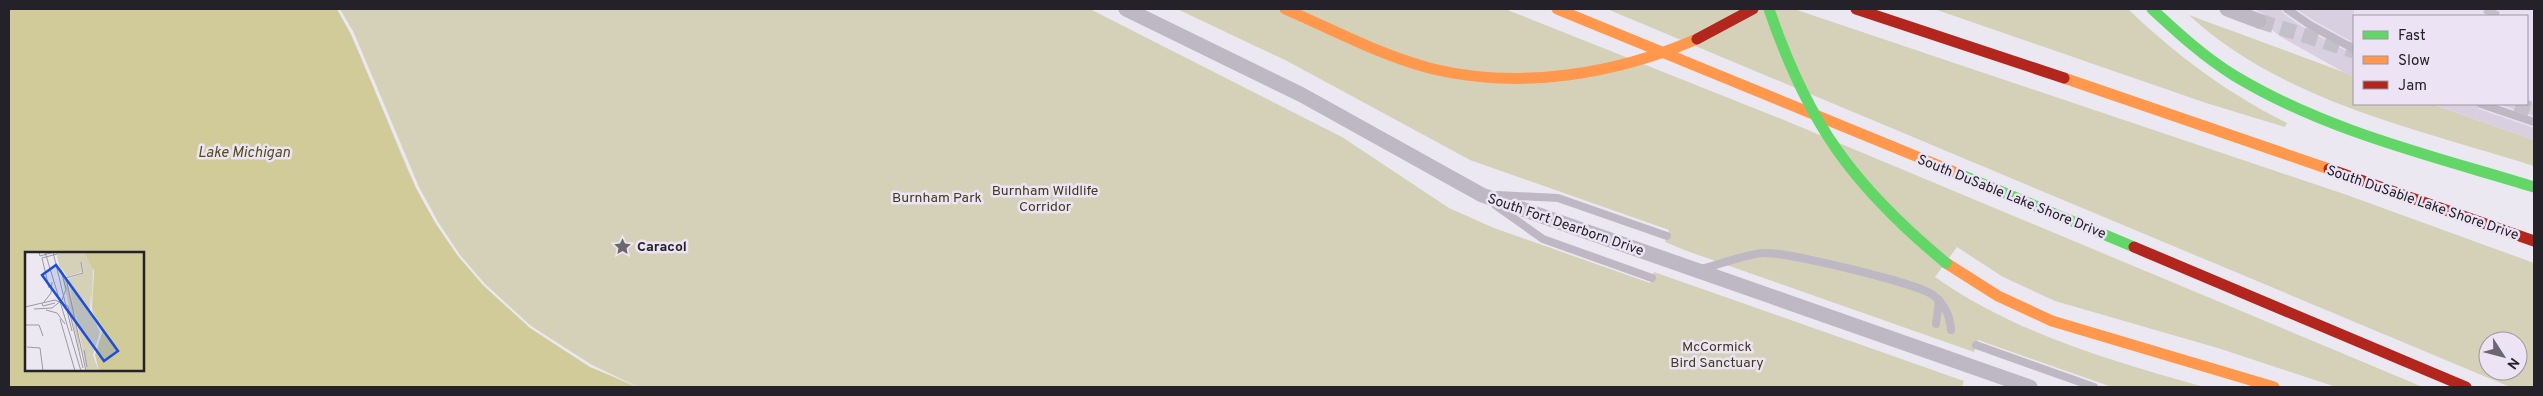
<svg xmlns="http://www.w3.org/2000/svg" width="2543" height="396" font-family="Overpass,sans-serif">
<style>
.built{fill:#e8e0f2}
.green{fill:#d5d1b8;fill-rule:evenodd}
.water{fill:#d1cb99;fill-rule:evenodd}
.pier{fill:#ece8f1}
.building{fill:#d8d0e1}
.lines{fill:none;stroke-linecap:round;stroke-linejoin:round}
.street-tunnel{stroke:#c4c0c9;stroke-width:15;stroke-dasharray:15 8;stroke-linecap:butt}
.lane{stroke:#bdb8c3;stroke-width:8}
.street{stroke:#bdb8c3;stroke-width:15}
.fast{stroke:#63d668;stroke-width:11}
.slow{stroke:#ff974d;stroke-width:11}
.jam{stroke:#b3261e;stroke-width:11}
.fast-bridge{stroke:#63d668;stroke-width:11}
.slow-bridge{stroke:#ff974d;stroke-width:11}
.jam-bridge{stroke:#b3261e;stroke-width:11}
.labels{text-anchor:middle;stroke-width:5;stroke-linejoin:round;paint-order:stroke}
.park-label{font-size:14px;fill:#3f3c1a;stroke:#ece4f5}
.street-label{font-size:14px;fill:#242228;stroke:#ece4f5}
.poi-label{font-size:14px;font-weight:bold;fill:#242228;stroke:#ece4f5;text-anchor:start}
.water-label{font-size:15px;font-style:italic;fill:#544e14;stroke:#ece4f5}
.inset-road{fill:none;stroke:#9c99a1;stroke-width:1}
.view{fill:#1d4ed8;fill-opacity:0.15;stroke:#1d4ed8;stroke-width:2.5}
.inset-edge{fill:none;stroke:#242228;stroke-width:2.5}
</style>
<rect width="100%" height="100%" fill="#ece8f1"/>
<polygon class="built" points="2244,9 2534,9 2534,140 2432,104 2527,104 2527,16 2354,16 2354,76 2314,56"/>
<g class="green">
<polygon points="337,9 1090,9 1342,137 1449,208 1494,228 1650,283 1654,272 1964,381 1962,387 636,387 590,367 509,311 458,256 416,188"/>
<path d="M1177,9h328l279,111 639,267h-87l-115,-38 -166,-48 -52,-24 -46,-30 -22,30c81,57 175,83 269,110h-92l-134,-47 -4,12 -287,-101 -22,-9 4,-12 -199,-70 -183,-99z"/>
<path d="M1607,9h187l553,186 187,68v124h-24zM2488,341h30v30h-30z"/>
<path d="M1934,9h194c48,46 99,84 159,114l-2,4 -79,-24z"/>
<path d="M2189,15l165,61v28h78l102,36v26c-116,-37 -253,-65 -345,-151z"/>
</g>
<path class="water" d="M9,9h328c32,57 51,121 80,180 46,92 124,159 219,198h-627zM26,254h116v116h-116z"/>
<polygon class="pier" points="337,9 340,9 354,33 419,187 438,222 460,255 485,284 531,326 592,365 638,387 590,367 530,328 483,285 458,256 436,224 416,188 351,34"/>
<g class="building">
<polygon points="2253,9 2281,9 2284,14 2307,30 2354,55 2354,78 2281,37 2267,26 2268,20 2266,15"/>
<polygon points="2296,9 2354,9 2354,43 2313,20"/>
<polygon points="2438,104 2476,104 2479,109 2534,128 2534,140 2438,106"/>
<polygon points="2498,104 2534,104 2534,116"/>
</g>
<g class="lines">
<g class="street-tunnel">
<polyline points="2490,16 2493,9"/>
<polyline points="2259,21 2354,51"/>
<polyline points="2516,104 2534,110"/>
</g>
<g class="lane">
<polyline points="2287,9 2310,25 2354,49"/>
<polyline points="2481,104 2534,122"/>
<polyline points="1498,195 1558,198 1667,236"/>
<polyline points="1495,205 1543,239 1652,278"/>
<path d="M1701,269c20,-5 42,-14 62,-16 20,-2 154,30 170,42 12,9 17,20 18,35"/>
<polyline points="1936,324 1939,300"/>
<polyline points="1976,345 2094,387"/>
</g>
<g class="street">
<polyline points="1126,9 1302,95 1482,195 2030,387"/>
<polyline points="2227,9 2259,21"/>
</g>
<g class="fast">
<path d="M2152,9c26,24 52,48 83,67 91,55 198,80 299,111"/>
<polyline points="1957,173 2134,247"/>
</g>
<g class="slow">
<polyline points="1557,9 1957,173"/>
<polyline points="2064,78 2329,169"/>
<polyline points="1946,263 1998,296 2052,321 2274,387"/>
</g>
<g class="jam">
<polyline points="1856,9 2064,78"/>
<polyline points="2329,169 2534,241"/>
<polyline points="2134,247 2466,387"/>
</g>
<path class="fast-bridge" d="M1769,9c39,115 84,177 177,254"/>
<path class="slow-bridge" d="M1285,9c49,21 96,47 148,60 88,21 183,5 264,-30"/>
<polyline class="jam-bridge" points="1697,39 1753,9"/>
</g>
<defs>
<symbol id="sight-bare" viewBox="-9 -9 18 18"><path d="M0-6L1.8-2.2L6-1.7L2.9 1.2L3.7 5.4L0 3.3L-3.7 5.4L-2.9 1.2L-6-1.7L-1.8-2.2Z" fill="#6a676e" stroke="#ece4f5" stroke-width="2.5" paint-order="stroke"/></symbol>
</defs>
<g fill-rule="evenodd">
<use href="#sight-bare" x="610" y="234" width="25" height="25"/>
</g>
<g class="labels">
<g class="park-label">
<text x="1045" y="195">Burnham Wildlife<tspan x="1045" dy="16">Corridor</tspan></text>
<text x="937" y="202">Burnham Park</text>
<text x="1717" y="351">McCormick<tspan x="1717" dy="16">Bird Sanctuary</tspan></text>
</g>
<g class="street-label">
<text transform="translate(2012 196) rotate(22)" y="5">South DuSable Lake Shore Drive</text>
<text transform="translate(2423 202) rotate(19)" y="5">South DuSable Lake Shore Drive</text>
<text transform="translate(1566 224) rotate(19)" y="5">South Fort Dearborn Drive</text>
</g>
<g class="poi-label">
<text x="637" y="251">Caracol</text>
</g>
<g class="water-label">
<text x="244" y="157">Lake Michigan</text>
</g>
</g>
<g transform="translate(25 252)">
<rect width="119" height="119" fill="#ece8f1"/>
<path d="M31,0h28l9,15 -1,41 9,19 -1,15 -4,8 3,21h-12l-19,-92 16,-6 -2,-10v9l-15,5 -5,-9 12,39 7,50z" fill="#d5d1b8"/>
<path d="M59,0h60v119h-45l-4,-16 7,-23 -10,-24 2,-37z" fill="#d1cb99"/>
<path d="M66,40l1,19 10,21 -7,23 4,16 -6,-16 7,-23 -10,-21z" fill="#ece8f1"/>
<path class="inset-road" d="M14,0l1,4 14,-4M20,0l36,119M28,0l19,79M41,26l20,93M41,26l17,-5 -2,-11M24,36l-7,-30 15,-4M19,50l7,-9 1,-11M17,51l1,3 12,-3M0,55l30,-7 13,6 15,62M9,57l18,-1 10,-8 4,-11 -5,-19M21,58l11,3 8,11M35,67l15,52M0,73h14l4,11M2,95l13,1 3,23M59,98l3,17"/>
<path class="view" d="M31,13l62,86 -14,10 -62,-86z"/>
<rect width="119" height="119" class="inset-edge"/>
</g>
<rect width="2543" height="396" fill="none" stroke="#242228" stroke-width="20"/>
<rect x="2353" y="15" width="175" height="90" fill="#ece4f5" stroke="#9c96a3"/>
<rect x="2363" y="31" width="25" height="8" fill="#63d668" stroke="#9c96a3"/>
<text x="2398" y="40" font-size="15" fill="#242228">Fast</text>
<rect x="2363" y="56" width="25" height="8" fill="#ff974d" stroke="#9c96a3"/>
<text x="2398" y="65" font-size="15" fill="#242228">Slow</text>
<rect x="2363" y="81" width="25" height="8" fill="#b3261e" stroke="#9c96a3"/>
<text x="2398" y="90" font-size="15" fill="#242228">Jam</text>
<g transform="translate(2503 356) rotate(126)"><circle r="24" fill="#ece4f5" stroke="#9c96a3"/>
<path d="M0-4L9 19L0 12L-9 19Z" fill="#6a676e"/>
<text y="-8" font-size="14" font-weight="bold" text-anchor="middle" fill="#242228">N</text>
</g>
</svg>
